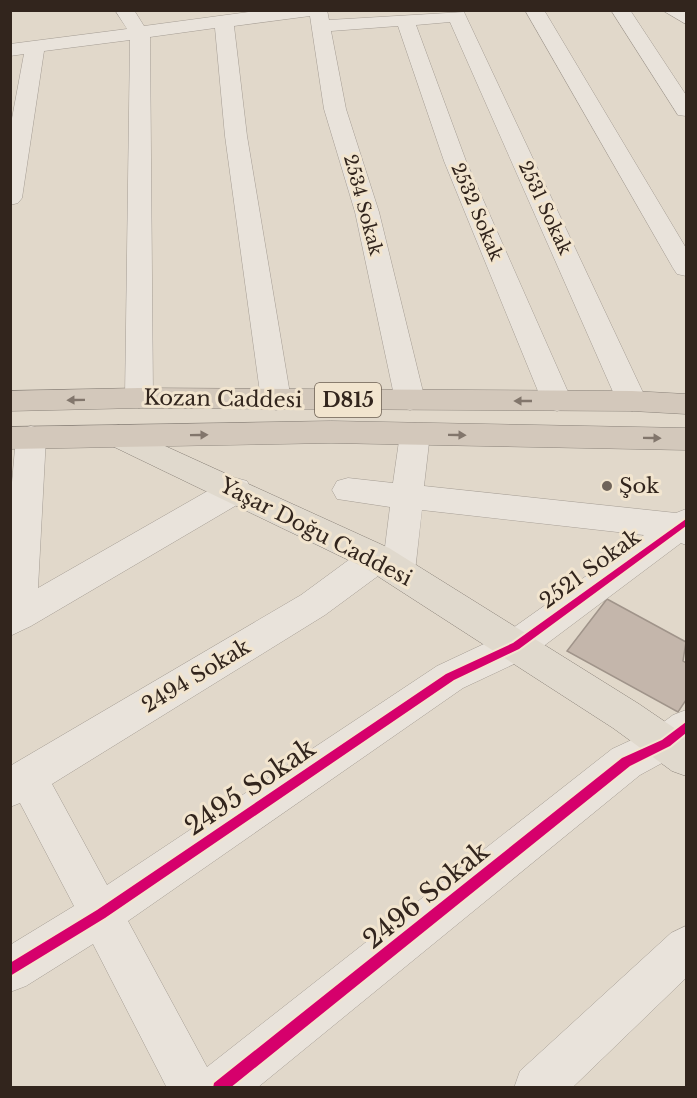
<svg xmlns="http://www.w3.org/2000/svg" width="697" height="1098" font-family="'Libre Baskerville',serif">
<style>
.building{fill:#c4b6ab;stroke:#a0948a;stroke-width:1.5}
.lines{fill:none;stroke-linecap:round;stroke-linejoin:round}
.minor-casing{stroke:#a59d94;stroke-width:1}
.major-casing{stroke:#8b837a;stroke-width:1}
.highway-casing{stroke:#8b837a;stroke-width:1}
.minor{fill:#e9e3db;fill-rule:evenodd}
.major{fill:#e0d9cd;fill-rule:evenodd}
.highway{fill:#d3c8bb;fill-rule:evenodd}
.cycleway-casing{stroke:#f2e5cf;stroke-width:4}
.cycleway{fill:#d6006c;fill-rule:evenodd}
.oneway{fill:#82766c}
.poi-dot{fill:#6f645a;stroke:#f2e5cf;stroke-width:2}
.labels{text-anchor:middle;stroke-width:6;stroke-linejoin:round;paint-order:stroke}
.far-street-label{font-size:18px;fill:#32251d;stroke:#f2e5cf}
.shield{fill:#f2e5cf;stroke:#6c5f52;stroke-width:1.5}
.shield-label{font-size:20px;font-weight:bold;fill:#32251d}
.street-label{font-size:21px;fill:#32251d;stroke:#f2e5cf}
.poi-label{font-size:21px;fill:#32251d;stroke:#f2e5cf;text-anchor:start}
.near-street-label{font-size:26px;fill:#32251d;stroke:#f2e5cf}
</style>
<rect width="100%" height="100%" fill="#e1d8ca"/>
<polygon class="building" points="607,599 686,642 683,661 686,663 686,700 678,712 567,651"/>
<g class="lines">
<defs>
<g id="minor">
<polygon points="115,10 134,10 144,26 264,10 327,10 329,20 464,12 647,401 642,408 632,411 622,408 617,401 450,22 416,25 466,161 572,401 567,408 557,411 547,408 542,401 444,161 398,26 331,31 346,109 379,212 425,400 420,407 410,410 400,407 395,400 355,212 324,109 310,16 234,26 247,136 291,400 286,407 276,410 266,407 261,400 225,136 215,28 150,37 153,398 149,405 139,408 129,405 125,398 130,40 44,51 22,198 18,203 10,205 10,129 24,54 10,56 10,44 127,29"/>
<polygon points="525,10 544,10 686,248 686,276 677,274 673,268"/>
<polygon points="611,10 630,10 686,95 686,116 678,115"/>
<polygon points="662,10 686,11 686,24"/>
<path d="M415,423l11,3 4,8 -6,52 252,27 10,-4v36l-5,-2 -152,114 -66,31 -335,233 79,146 405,-318 41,-19 20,-15 13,-5v40l-46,25 -383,313h-90l-74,-144 -67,42 -16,6v-47l64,-39 -54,-103 -10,4v-41l291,-171 64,-47 12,-4 8,3 5,-40 -53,-8 -5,-9 5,-9 11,-3 45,5 7,-49 4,-8zM422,510l222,25 -141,100 -66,31 -330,219 -55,-101 273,-169 57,-42 4,8 12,4 12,-4 5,-10z"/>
<polygon points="31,426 42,429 46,437 38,588 225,481 236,478 247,481 252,490 247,499 31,626 10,636 10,505 16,437 20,429"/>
<polygon points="686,926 686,978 572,1088 514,1088 520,1071 671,933"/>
</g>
<polygon id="major" points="119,425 389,548 639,704 686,736 686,776 672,771 613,728 365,568 108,444 104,436 108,428"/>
<g id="highway">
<polygon points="139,388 632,391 686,394 686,414 632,411 139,408 10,411 10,391"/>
<polygon points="331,421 686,428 686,450 331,443 10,449 10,427"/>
</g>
</defs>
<use href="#minor" class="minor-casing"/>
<use href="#major" class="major-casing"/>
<use href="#highway" class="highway-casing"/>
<use href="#minor" class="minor"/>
<use href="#major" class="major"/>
<use href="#highway" class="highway"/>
<defs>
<g id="cycleway">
<polygon points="686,519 686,526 519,649 454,680 105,918 10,976 10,963 97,910 446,674 513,643"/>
<polygon points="686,722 686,733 670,746 630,766 230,1088 213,1088 214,1083 622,758 662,740"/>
</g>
</defs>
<use href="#cycleway" class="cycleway-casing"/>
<use href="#cycleway" class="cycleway"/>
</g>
<defs><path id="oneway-solid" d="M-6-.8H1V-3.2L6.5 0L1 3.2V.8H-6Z" transform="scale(1.5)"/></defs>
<g class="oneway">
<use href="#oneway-solid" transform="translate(76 400) rotate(179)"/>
<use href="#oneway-solid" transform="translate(523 401) rotate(-180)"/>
<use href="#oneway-solid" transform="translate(199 435) rotate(-1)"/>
<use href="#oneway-solid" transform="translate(457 435) rotate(1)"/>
<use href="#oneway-solid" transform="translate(652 438) rotate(1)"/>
</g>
<circle class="poi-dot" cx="607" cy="486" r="6"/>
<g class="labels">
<g class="far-street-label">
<text transform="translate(363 205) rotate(75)" y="6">2534 Sokak</text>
<text transform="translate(545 208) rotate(65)" y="6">2531 Sokak</text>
<text transform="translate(477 212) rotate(67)" y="6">2532 Sokak</text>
</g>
<rect class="shield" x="315" y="383" width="66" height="34" rx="4.5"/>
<g class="shield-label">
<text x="348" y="407">D815</text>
</g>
<g class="street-label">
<text transform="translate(223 399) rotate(1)" y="7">Kozan Caddesi</text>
<text transform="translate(316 532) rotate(27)" y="7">Yaşar Doğu Caddesi</text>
<text transform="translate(590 569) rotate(-36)" y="7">2521 Sokak</text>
<text transform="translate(196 676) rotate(-31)" y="7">2494 Sokak</text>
</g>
<g class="poi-label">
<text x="619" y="493">Şok</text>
</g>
<g class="near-street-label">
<text transform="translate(250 787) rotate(-34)" y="9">2495 Sokak</text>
<text transform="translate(426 895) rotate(-39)" y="9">2496 Sokak</text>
</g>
</g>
<rect width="697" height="1098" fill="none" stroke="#32251d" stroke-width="24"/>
</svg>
